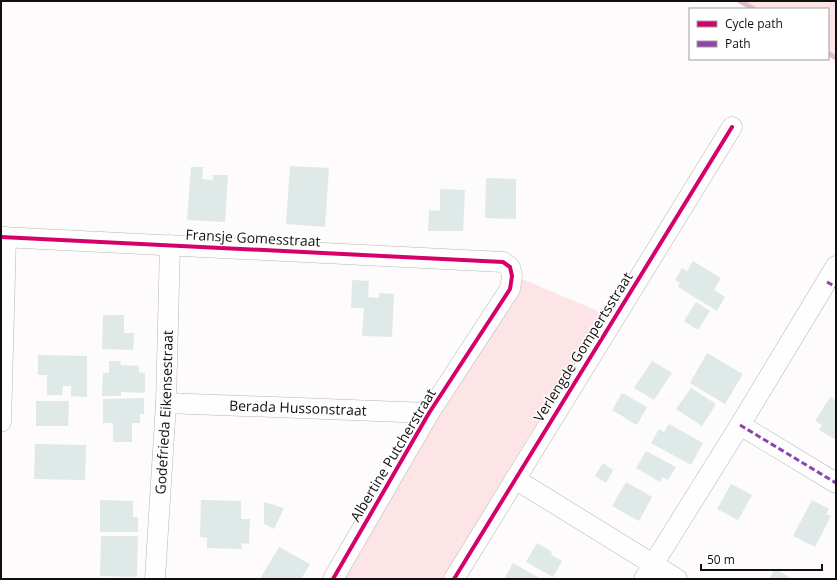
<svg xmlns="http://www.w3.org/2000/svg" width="837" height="580" font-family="'Open Sans',sans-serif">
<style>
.green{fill:#fde4e7}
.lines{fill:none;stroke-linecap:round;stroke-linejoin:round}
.stream{stroke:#e0bfc4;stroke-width:5}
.building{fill:#dfe9e8}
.minor-casing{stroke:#b7b5b5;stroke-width:21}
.minor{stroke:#fffefe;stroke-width:20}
.quiet{stroke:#8e44ad;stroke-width:3;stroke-dasharray:6 3;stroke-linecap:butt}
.cycleway-casing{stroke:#fff;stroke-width:6}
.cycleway{stroke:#d6006c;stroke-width:4}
.labels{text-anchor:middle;stroke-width:3;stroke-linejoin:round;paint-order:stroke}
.street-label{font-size:14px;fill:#120f0f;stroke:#fff}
</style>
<rect width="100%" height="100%" fill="#fdfbfb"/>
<g class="green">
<polygon points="740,1 836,1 836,58 828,53 828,9 754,9"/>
<polygon points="522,279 617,319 457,579 341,579"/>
</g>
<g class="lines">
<g class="stream">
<polyline points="740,1 754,9"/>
<polyline points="828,53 836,58"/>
</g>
</g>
<g class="building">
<polygon points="290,166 329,168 325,227 286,224"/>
<polygon points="191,167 203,167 202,179 213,180 213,175 228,175 225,222 187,220"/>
<polygon points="486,178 516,179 516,219 485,218"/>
<polygon points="440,189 465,190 463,231 428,231 429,210 440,211"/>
<polygon points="693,261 721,278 714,290 725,297 717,311 678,287 680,283 675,280 682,268 687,271"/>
<polygon points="352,280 369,281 368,297 379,298 379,293 394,294 392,337 362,336 364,308 351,308"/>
<polygon points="696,302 710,311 698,330 684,321"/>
<polygon points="103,315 124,315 124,333 134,333 133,350 102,349"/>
<polygon points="707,353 743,374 725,404 690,383"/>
<polygon points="38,355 87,356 87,397 71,396 71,386 63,386 62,395 47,395 47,375 38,375"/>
<polygon points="109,361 121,361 120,365 139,366 139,372 145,373 145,393 121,392 121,396 102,396 103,373 109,373"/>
<polygon points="652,361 672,373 654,400 634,388"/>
<polygon points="691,388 716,404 702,426 676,409"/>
<polygon points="622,393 647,407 637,425 612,410"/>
<polygon points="830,397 836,401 836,435 834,439 819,430 822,425 815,421"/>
<polygon points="144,398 144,414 140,414 140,423 132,423 132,442 113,442 113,423 103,423 103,399"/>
<polygon points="36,401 69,401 68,426 36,426"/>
<polygon points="669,424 703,443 691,465 651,443 659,429 664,432"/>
<polygon points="35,444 86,445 85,480 34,479"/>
<polygon points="646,451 676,467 668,480 663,477 660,482 636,468"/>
<polygon points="603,463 613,470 606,483 595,476"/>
<polygon points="626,482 652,497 639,521 612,506"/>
<polygon points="731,484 752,495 738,520 717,509"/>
<polygon points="100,500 133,501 133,517 138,517 138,532 100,532"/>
<polygon points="201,500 241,501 241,519 250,519 249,544 241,543 242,549 207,548 207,538 200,537"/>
<polygon points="812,500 829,509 826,514 831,516 815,547 793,536"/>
<polygon points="264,502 284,508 274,529 264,524"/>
<polygon points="101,536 138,536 137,577 100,576"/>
<polygon points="537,543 552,552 551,555 562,561 553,577 526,562"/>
<polygon points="279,547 310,564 301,579 260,579"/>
<polygon points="513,563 541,579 504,579"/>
<polygon points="775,569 792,579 769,579"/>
</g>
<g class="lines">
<defs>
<g id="minor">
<polyline points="1,237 503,262 510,267 512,276 510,289 429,413 333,579"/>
<path id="s1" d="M166,403l263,10"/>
<polyline points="1,422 6,237"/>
<polyline points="740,425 836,483"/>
<polyline points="515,479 677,579"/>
<path id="s2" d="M155,579l11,-176 4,-158"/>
<polyline points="454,579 732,127"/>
<polyline points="644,579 740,425 836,266"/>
</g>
</defs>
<use href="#minor" class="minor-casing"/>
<use href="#minor" class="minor"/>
<g class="quiet">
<polyline points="827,282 836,287"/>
<polyline points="740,425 836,483"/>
</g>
<defs>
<g id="cycleway">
<polyline points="1,237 503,262 510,267 512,276 510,289 429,413 333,579"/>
<polyline points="454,579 732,127"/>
</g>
</defs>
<use href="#cycleway" class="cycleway-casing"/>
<use href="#cycleway" class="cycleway"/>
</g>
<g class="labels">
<g class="street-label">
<text transform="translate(253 238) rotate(3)" y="5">Fransje Gomesstraat</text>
<text transform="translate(583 347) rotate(-58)" y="5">Verlengde Gompertsstraat</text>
<text dy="5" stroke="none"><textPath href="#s1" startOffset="132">Berada Hussonstraat</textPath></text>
<text dy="5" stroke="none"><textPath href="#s2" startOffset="167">Godefrieda Eikensestraat</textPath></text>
<text transform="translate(393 455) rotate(-59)" y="5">Albertine Putcherstraat</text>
</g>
</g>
<rect width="837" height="580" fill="none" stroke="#120f0f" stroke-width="4"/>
<rect x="689" y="8" width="140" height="52" fill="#ffffff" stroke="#a09f9f"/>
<rect x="697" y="21" width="20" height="6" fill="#d6006c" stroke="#a09f9f"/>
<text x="725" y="28" font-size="12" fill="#120f0f">Cycle path</text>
<rect x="697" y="41" width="20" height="6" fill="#8e44ad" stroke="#a09f9f"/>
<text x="725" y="48" font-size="12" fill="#120f0f">Path</text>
<path d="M701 564v6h121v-6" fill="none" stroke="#120f0f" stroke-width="2"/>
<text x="707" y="564" font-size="12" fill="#120f0f" stroke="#ffffff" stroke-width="3" paint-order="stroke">50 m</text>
</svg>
